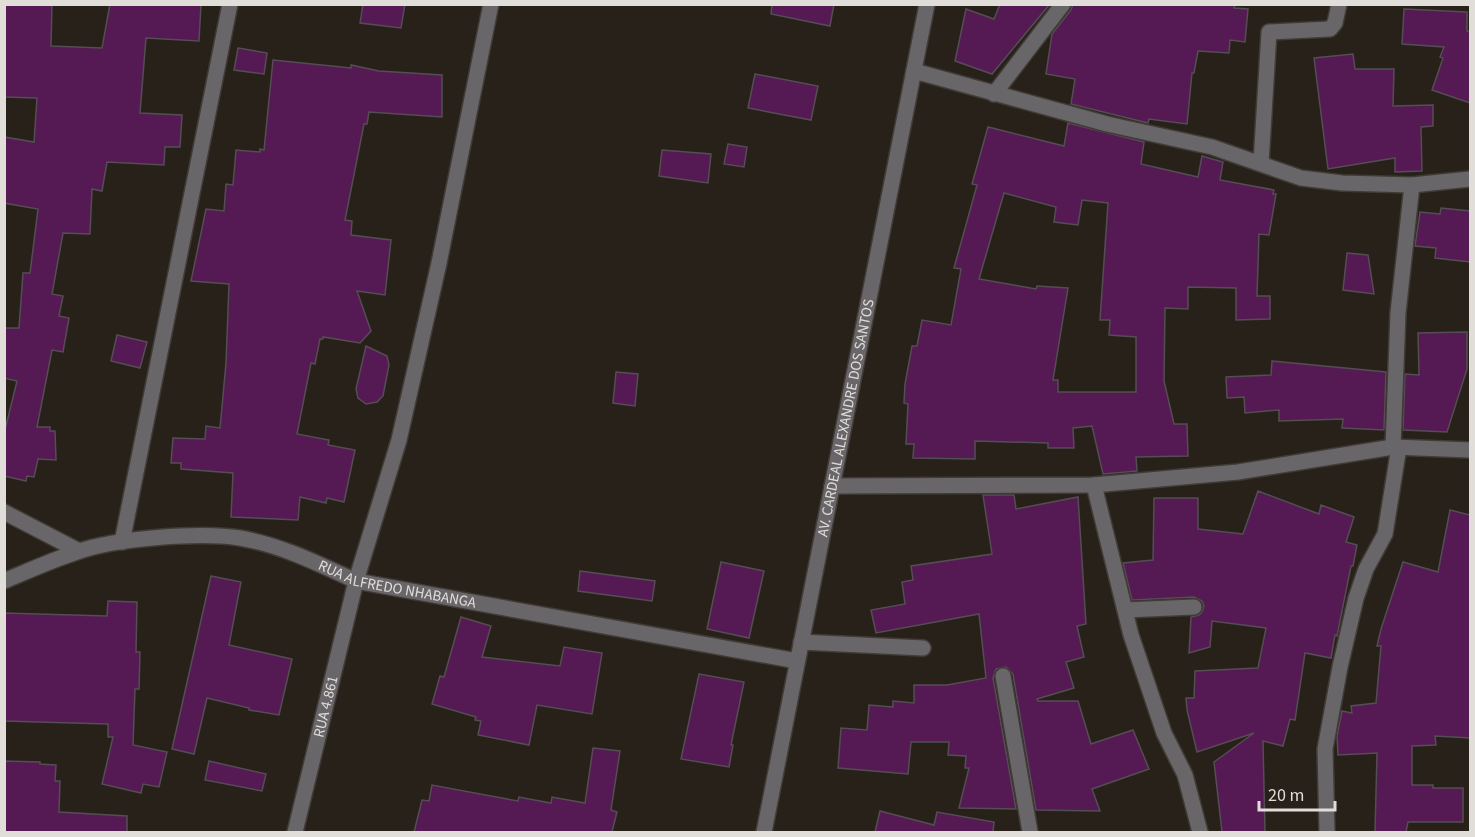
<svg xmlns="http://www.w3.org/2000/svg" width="1475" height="837" font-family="'Source Sans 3',sans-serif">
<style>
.building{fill:#551a54;stroke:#554d54;stroke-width:1.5;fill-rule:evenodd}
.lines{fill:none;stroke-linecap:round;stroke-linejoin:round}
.minor-casing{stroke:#413b35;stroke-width:18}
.minor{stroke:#69666a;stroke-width:15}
.labels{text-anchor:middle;stroke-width:4.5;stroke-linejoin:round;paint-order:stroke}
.street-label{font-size:15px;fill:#e1ddd9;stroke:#27211a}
</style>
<rect width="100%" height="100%" fill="#27211a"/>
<g class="building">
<polygon points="4,4 52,4 51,46 102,48 110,4 201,4 199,41 146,38 140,113 182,115 180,147 165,147 164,165 107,162 102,191 92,189 90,234 63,233 52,294 63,296 59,316 69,318 63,352 52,350 37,427 50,427 50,431 55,431 56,460 38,459 34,477 27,476 26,481 4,476 4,434 17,381 4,378 4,328 19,328 23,273 30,273 38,209 4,203 4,137 34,142 37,98 4,97"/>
<polygon points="363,4 405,4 401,28 360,23"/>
<polygon points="772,4 834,4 830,26 771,14"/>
<polygon points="1000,4 1050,4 992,74 955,61 966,9 994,19"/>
<polygon points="1073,4 1235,4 1234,8 1248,9 1245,42 1230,40 1229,53 1198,51 1194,73 1192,73 1187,124 1149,119 1148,123 1071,104 1075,79 1046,74 1052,34 1071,10"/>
<polygon points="1404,9 1467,12 1467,31 1470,32 1470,103 1432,90 1443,58 1440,57 1444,47 1402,44"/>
<polygon points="238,48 267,53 264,74 234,70"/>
<polygon points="1353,54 1355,69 1394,69 1393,106 1433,105 1433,126 1421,127 1422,171 1395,172 1395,158 1328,169 1314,58"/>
<polygon points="273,60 351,68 351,65 379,71 442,75 442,117 369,112 367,124 364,124 345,220 352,221 351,235 391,240 385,295 357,291 371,331 360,343 323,337 323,339 320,339 315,364 311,363 297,434 329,440 328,445 355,450 344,502 327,498 326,503 300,497 298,520 231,517 233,473 181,469 181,463 171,463 173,438 205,439 206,426 220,428 226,363 229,284 191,281 206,209 224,211 226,184 233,185 236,150 260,152 260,149 264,150"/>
<polygon points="755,74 818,86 811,120 748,108"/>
<path d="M1068,123l76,19 -3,22 57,13 4,-21 21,6 -3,18 54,10 -1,4h3l-7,41 -10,-1 -2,62h13v23l-34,1v-32l-48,-1v22l-23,-1 -1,73 10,43h13l1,32 -52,1 1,14 -34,3 -11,-48 -19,2 1,20h-26v-5l-73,-2v18l-62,-1 1,-14h-8l2,-40 -4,-1 1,-19 7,-38h5l5,-26 29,5 10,-56 -7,-1 23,-83 -5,-1 16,-57 76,19zM1004,193l52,14 -2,15 24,3 4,-25 26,3 -8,117h10l-1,15 27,2v55h-78v-12h-5l15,-92 -31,-2 -1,3 -57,-10z"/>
<polygon points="728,144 747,147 744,167 724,164"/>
<polygon points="662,150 711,154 708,183 659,176"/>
<polygon points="1441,208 1470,211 1470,262 1435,258 1436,248 1415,246 1420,212 1440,214"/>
<polygon points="1347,253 1368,255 1374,294 1343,290"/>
<polygon points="1467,332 1467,369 1447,432 1403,430 1405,374 1419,375 1418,333"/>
<polygon points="117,335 147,342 140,368 111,361"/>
<polygon points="366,346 387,356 389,365 383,396 377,402 366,404 358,398 356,389"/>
<polygon points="1272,361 1386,372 1384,430 1342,428 1343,419 1279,421 1279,410 1245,413 1244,397 1227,398 1226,377 1271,375"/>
<polygon points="616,372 638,374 635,406 613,403"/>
<polygon points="1258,491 1319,514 1321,505 1354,517 1346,542 1357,545 1353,566 1351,566 1337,636 1335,635 1331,658 1305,653 1295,720 1290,719 1283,746 1263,741 1265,832 1222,832 1214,762 1254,733 1197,752 1187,710 1186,698 1194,698 1195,671 1258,668 1266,628 1212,621 1210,647 1189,653 1191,617 1199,615 1202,612 1204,606 1202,601 1194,597 1132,600 1123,563 1153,560 1154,498 1198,498 1198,529 1243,534"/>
<polygon points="983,495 1014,495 1016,509 1078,497 1086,624 1077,626 1084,657 1066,662 1074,688 1037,699 1038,701 1078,701 1091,744 1133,730 1149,769 1092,789 1100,811 1036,810 1013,674 1006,667 996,669 993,678 1016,809 959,808 969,768 965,768 966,756 948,755 949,742 911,742 908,774 838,768 841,728 867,730 869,705 893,707 893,701 914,703 914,685 947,685 986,678 979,614 876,633 871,610 905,604 902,582 913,580 911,566 992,554"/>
<polygon points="1450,510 1470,515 1470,738 1435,736 1436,745 1412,746 1412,785 1433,785 1433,788 1463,788 1463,822 1408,822 1406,832 1375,832 1377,753 1338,755 1337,736 1342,711 1352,713 1351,706 1376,703 1381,646 1377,646 1381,629 1403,562 1438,572"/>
<polygon points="721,562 764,571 749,638 707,629"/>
<polygon points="580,571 655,581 652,601 578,591"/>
<polygon points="211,576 241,582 229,645 292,659 279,715 249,710 249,708 207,698 194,754 172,749"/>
<polygon points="108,601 137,602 136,652 140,652 139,689 135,689 133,745 167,752 159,787 143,784 141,793 102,784 113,737 108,737 108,724 4,721 4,613 107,616"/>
<polygon points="461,617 491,626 482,657 560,666 564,647 602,653 592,714 537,705 529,745 478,735 481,721 475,720 476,717 432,704 440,676 444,677"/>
<polygon points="699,674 744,682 731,745 733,745 729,767 681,759"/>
<polygon points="593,748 620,751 611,810 617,812 612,832 414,832 422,800 429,801 432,785 518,801 519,797 551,803 552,797 585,803"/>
<polygon points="4,761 40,762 40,764 56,765 55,781 60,781 59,812 127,816 127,832 4,832"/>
<polygon points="209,761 266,774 262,791 205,780"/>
<polygon points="880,811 934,825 937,812 994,822 993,832 875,832"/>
</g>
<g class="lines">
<defs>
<g id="minor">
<polyline points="914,71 1107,124 1212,147 1301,178 1342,183 1412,185 1470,179"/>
<polyline points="994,94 1063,4"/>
<polyline points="1261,163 1269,32 1330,29 1335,23 1339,4"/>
<polyline points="1393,447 1398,313 1412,185"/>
<polyline points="1094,485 1131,635 1164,733 1185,775 1200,832"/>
<polyline points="832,486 1094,485 1238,472 1393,447 1470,450"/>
<polyline points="4,512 79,551"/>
<polyline points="122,542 230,4"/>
<path id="s1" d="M4,581c24,-10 48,-21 73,-29 38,-14 123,-20 163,-14 41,7 79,26 116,43l441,80"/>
<polyline points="1125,610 1194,607"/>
<polyline points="801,642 923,648"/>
<polyline points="1003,676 1030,832"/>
<path id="s2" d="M295,832l61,-251 43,-141 40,-177 52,-259"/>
<path id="s3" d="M764,832l163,-828"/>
<polyline points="1327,832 1325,749 1340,667 1356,598 1366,569 1385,534 1399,447"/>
</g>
</defs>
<use href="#minor" class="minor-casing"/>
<use href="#minor" class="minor"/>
</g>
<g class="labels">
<g class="street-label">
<text dy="5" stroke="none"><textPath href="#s3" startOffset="422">AV. CARDEAL ALEXANDRE DOS SANTOS</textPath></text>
<text dy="5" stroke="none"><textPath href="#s1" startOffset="408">RUA ALFREDO NHABANGA</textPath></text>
<text dy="5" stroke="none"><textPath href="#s2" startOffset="129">RUA 4.861</textPath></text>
</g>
</g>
<rect width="1475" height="837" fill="none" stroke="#e1ddd9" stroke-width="12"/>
<path d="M1259 801v9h76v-9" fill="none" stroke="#e1ddd9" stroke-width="3"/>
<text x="1268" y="801" font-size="18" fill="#e1ddd9" stroke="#27211a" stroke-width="4.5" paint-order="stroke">20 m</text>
</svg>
